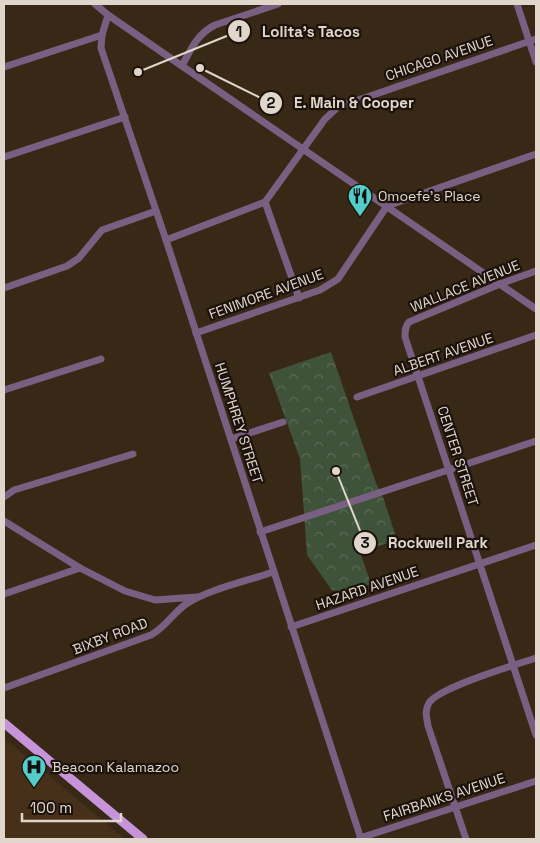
<svg xmlns="http://www.w3.org/2000/svg" width="540" height="843" font-family="'Space Grotesk',sans-serif">
<style>
.built{fill:#463019}
.forest{fill:url(#forest-crowns)}
.lines{fill:none;stroke-linecap:round;stroke-linejoin:round}
.minor{stroke:#796082;stroke-width:7}
.major{stroke:#c793d9;stroke-width:9}
.labels{text-anchor:middle;stroke-width:4.5;stroke-linejoin:round;paint-order:stroke}
.street-label{font-size:14px;fill:#e1d6cc;stroke:#1a120b}
.poi-label{font-size:14px;fill:#e1d6cc;stroke:#1a120b;text-anchor:start}
.leader{fill:none;stroke:#e1d6cc;stroke-width:2}
.callout-dot{fill:#e1d6cc;stroke:#1a120b;stroke-width:2}
.mark-label{font-size:15px;text-anchor:middle;font-weight:bold;fill:#111}
.callout-label{font-size:15px;text-anchor:middle;font-weight:bold;fill:#e1d6cc;stroke:#1a120b;stroke-width:4.5;stroke-linejoin:round;paint-order:stroke}
</style>
<defs>
<pattern id="forest-crowns" width="20" height="18" patternUnits="userSpaceOnUse" patternTransform="scale(1.25)"><rect width="20" height="18" fill="#3f533a"/><path d="M2 6a3 3 0 1 1 6 0M12 15a3 3 0 1 1 6 0" fill="none" stroke="#5a6b55"/></pattern>
</defs>
<rect width="100%" height="100%" fill="#382816"/>
<polygon class="built" points="4,738 125,839 4,839"/>
<polygon class="forest" points="331,352 376,483 383,497 397,540 360,552 371,584 347,592 332,590 307,555 300,459 269,373"/>
<g class="lines">
<g class="minor">
<polyline points="95,4 108,15 182,66 536,309"/>
<polyline points="517,4 536,62"/>
<polyline points="108,15 102,35 101,48 166,240 361,839"/>
<path d="M182,66c9,-17 15,-32 33,-41l63,-21"/>
<polyline points="4,67 102,35"/>
<polyline points="4,157 125,117"/>
<polyline points="265,202 299,298"/>
<polyline points="166,240 265,202 325,119 338,107 536,39"/>
<path d="M536,271l-36,13 -91,38c-4,4 -4,9 -4,15l131,398"/>
<polyline points="4,288 67,266 79,258 102,230 156,211"/>
<polyline points="196,333 320,290 338,279 387,206 536,154"/>
<polyline points="4,390 101,359"/>
<polyline points="357,397 536,335"/>
<polyline points="231,439 283,422"/>
<polyline points="4,497 14,490 133,454"/>
<polyline points="4,521 80,568 125,591 155,600 197,597"/>
<polyline points="260,532 536,441"/>
<polyline points="4,594 80,568"/>
<polyline points="291,627 536,545"/>
<path d="M4,688l147,-53c16,-9 22,-22 35,-31 23,-15 61,-23 87,-32"/>
<polyline points="360,838 536,781"/>
<path d="M466,839l-38,-113c-1,-8 -4,-15 1,-23 10,-16 86,-38 107,-45"/>
</g>
<polyline class="major" points="4,723 143,839"/>
</g>
<defs>
<symbol id="restaurant-pin" viewBox="-11 -11 22 30"><path d="M0 17L-7.5 6A9.5 9.5 0 1 1 7.5 6Z" fill="#53cdc9" stroke="#1a120b"/><path d="M-5-6h1v4h1v-4h1v4h1v-4h1v5L-1.5 .5V6h-2V.5L-5-1ZM5-6V6H3V1.5H1.5Q1.5-4 5-6Z" fill="#111"/></symbol>
<symbol id="hospital-pin" viewBox="-11 -11 22 30"><path d="M0 17L-7.5 6A9.5 9.5 0 1 1 7.5 6Z" fill="#53cdc9" stroke="#1a120b"/><path d="M-5-5h3v3.5h4V-5h3V5h-3V1.5h-4V5h-3Z" fill="#111"/></symbol>
</defs>
<g fill-rule="evenodd">
<use href="#restaurant-pin" x="346" y="182" width="28" height="38"/>
<use href="#hospital-pin" x="20" y="753" width="28" height="38"/>
</g>
<g class="labels">
<g class="street-label">
<text transform="translate(439 58) rotate(-19)" y="5">CHICAGO AVENUE</text>
<text transform="translate(465 286) rotate(-22)" y="5">WALLACE AVENUE</text>
<text transform="translate(266 294) rotate(-20)" y="5">FENIMORE AVENUE</text>
<text transform="translate(443 354) rotate(-19)" y="5">ALBERT AVENUE</text>
<text transform="translate(239 423) rotate(72)" y="5">HUMPHREY STREET</text>
<text transform="translate(458 456) rotate(72)" y="5">CENTER STREET</text>
<text transform="translate(367 588) rotate(-19)" y="5">HAZARD AVENUE</text>
<text transform="translate(110 636) rotate(-21)" y="5">BIXBY ROAD</text>
<text transform="translate(444 797) rotate(-18)" y="5">FAIRBANKS AVENUE</text>
</g>
<g class="poi-label">
<text x="378" y="201">Omoefe's Place</text>
<text x="52" y="772">Beacon Kalamazoo</text>
</g>
</g>
<path class="leader" d="M138 72L239 31M200 68L271 103M336 471L365 543"/>
<g class="callout-dot">
<circle cx="138" cy="72" r="5"/>
<circle cx="200" cy="68" r="5"/>
<circle cx="336" cy="471" r="5"/>
<circle cx="239" cy="31" r="12"/>
<circle cx="271" cy="103" r="12"/>
<circle cx="365" cy="543" r="12"/>
</g>
<g class="mark-label">
<text x="239" y="37">1</text>
<text x="271" y="108">2</text>
<text x="365" y="548">3</text>
</g>
<g class="callout-label">
<text x="311" y="37">Lolita's Tacos</text>
<text x="354" y="108">E. Main &amp; Cooper</text>
<text x="438" y="548">Rockwell Park</text>
</g>
<rect width="540" height="843" fill="none" stroke="#e1d6cc" stroke-width="10"/>
<path d="M22 813v8h99v-8" fill="none" stroke="#e1d6cc" stroke-width="2.5"/>
<text x="30" y="813" font-size="15" fill="#e1d6cc" stroke="#1a120b" stroke-width="4" paint-order="stroke">100 m</text>
</svg>
